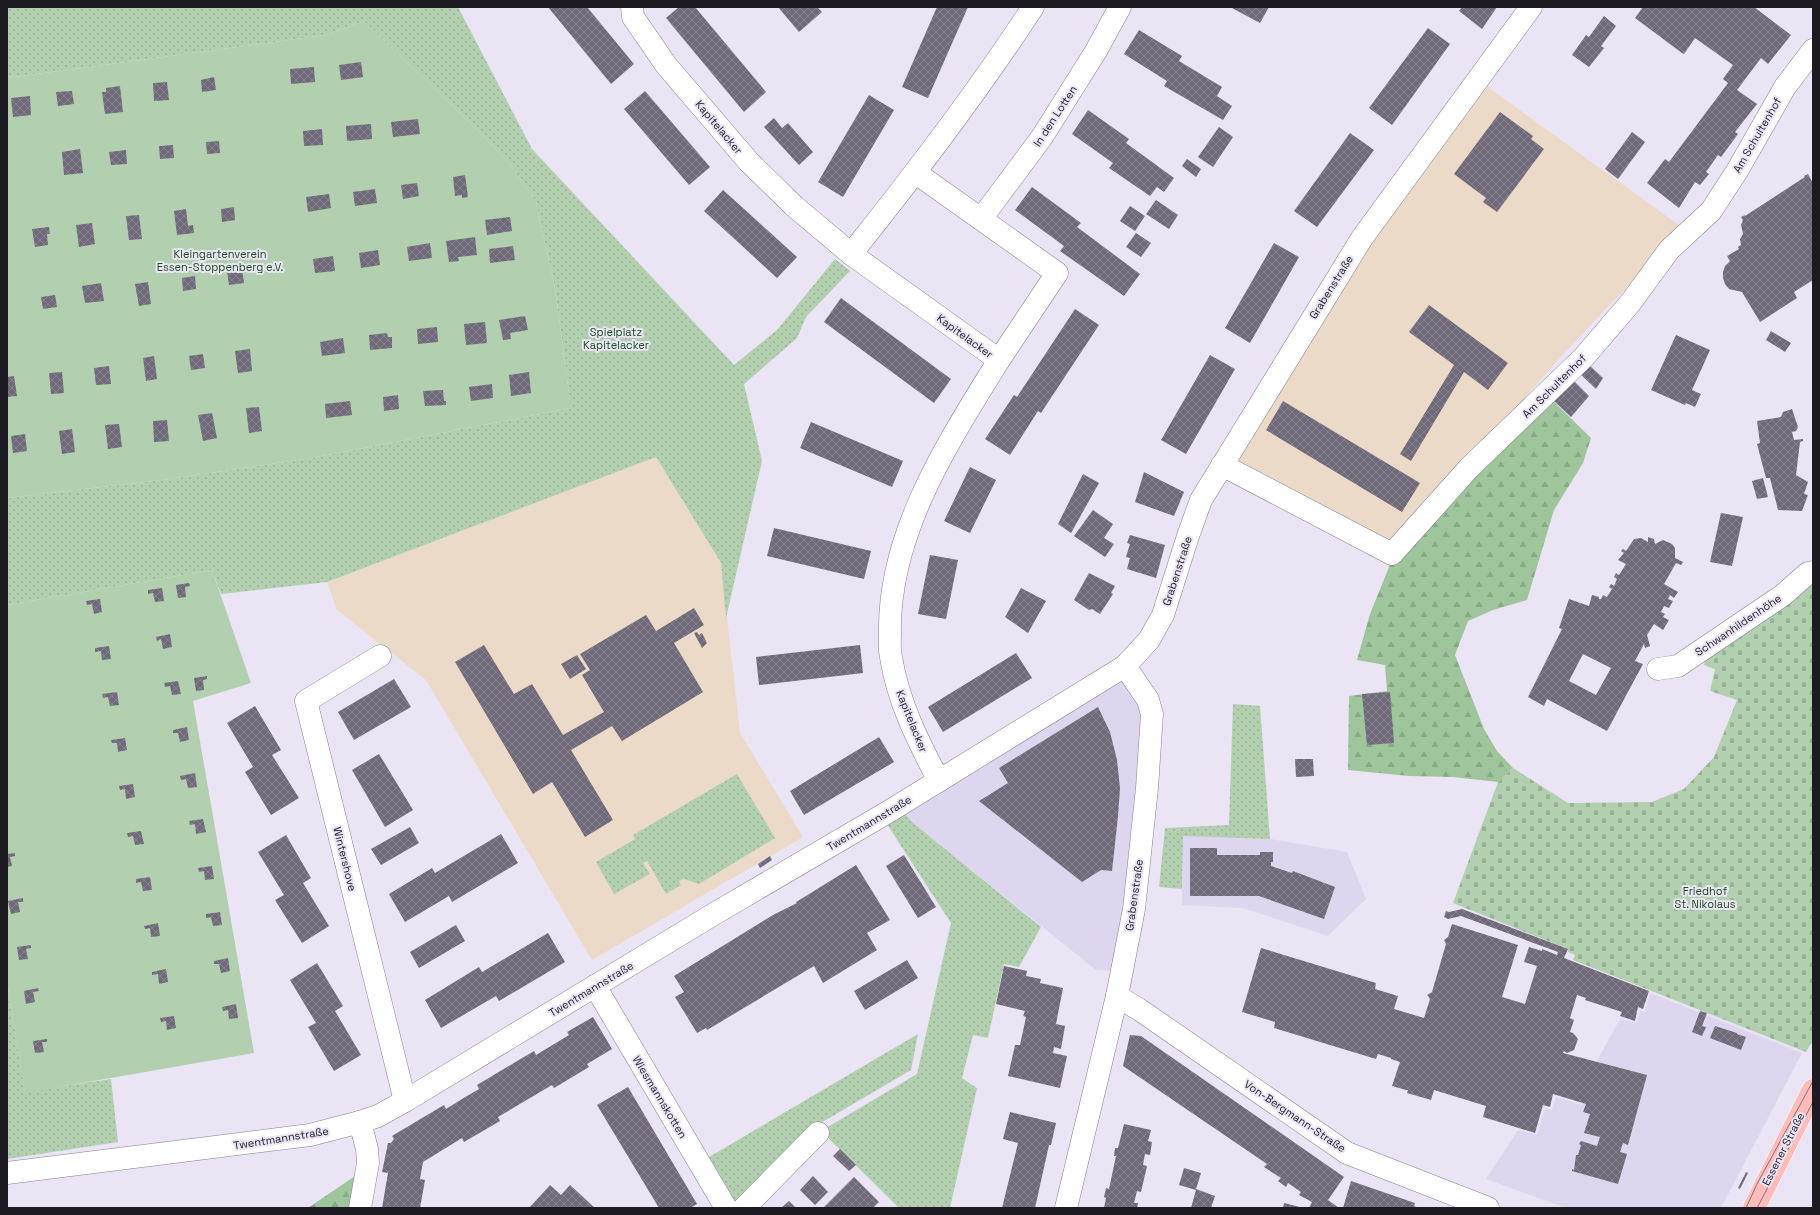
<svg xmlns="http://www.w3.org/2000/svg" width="1820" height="1215" font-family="'Space Grotesk',sans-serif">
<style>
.built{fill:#ded6ee}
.education{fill:#ecdac9}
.grass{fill:url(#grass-dots)}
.forest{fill:url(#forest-firs)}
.cemetery{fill:url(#cemetery-stones)}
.garden{fill:#b2d0b0}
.building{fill:url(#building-cross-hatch);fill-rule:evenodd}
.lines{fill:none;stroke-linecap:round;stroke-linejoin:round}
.minor-casing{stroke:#847f8f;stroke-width:23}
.major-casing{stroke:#fff;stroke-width:23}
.minor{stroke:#fff;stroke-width:22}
.major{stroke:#fdbbb9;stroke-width:22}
.tram{stroke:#7b7782;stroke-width:1}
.labels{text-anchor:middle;stroke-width:4;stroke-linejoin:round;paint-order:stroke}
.street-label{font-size:11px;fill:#1d1b21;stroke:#eae4f5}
.park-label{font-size:11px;fill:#195019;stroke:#eae4f5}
</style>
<defs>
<pattern id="grass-dots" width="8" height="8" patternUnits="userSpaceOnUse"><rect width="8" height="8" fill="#b2d0b0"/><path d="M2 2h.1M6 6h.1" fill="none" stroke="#99b297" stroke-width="1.8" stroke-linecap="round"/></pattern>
<pattern id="forest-firs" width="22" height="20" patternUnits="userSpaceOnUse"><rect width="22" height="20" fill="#9ec59b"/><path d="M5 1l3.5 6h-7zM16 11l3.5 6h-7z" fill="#88a985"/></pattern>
<pattern id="cemetery-stones" width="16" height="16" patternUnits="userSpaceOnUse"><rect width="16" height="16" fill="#b2d0b0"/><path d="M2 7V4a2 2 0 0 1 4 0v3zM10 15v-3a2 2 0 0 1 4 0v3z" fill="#99b297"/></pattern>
<pattern id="building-cross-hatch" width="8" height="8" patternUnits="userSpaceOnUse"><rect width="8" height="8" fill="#6f6979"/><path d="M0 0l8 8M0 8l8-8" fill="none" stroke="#86828d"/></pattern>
</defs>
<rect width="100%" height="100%" fill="#eae4f5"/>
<g class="built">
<polygon points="1125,672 1145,703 1119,971 1096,970 912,822 900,808"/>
<polygon points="1183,835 1270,839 1347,852 1366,899 1328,936 1243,908 1182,905"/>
<polygon points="1650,993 1802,1053 1721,1208 1566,1208 1486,1179 1518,1130 1537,1135 1545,1108 1552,1110 1556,1097 1582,1105 1598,1059 1620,1019 1637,1023 1640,1011 1645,1012"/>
</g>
<g class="education">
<polygon points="1485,85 1683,228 1566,351 1392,550 1227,464 1328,301"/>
<polygon points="656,457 721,563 740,733 803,837 592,960 426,680 337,610 327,582"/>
</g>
<g class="grass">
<polygon points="7,7 458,7 532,149 734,365 777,330 835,259 850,271 806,317 797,338 744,384 762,461 726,618 721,563 656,457 327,582 221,594 212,570 7,605 7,498 170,479 317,457 571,408 555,288 536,202 510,164 480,132 364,21 326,35 7,78"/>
<polygon points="1233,704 1260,706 1270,839 1183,836 1182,889 1159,887 1165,828 1229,825"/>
<polygon points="737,774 775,838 699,884 684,879 679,881 681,885 666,894 647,861 643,863 650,874 614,894 596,862 635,839 633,835"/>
<polygon points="900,808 912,822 1041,927 1019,967 1004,964 988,1038 973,1035 962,1078 977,1088 950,1208 899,1208 821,1131 917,1074 951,923 883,818"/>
<polygon points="7,982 25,1092 111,1079 118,1142 7,1159"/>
<polygon points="918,1034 911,1070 819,1124 739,1208 709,1157"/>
</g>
<g class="forest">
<polygon points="1551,399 1591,438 1583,463 1554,510 1527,600 1493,610 1468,621 1455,655 1484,729 1497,751 1513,768 1498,782 1453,777 1409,776 1348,770 1349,696 1387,691 1385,665 1357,660 1370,614 1391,562"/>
<polygon points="358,1174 351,1208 308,1208"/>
</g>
<polygon class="cemetery" points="1813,582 1813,1040 1806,1052 1573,960 1575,955 1568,952 1568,949 1453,903 1498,782 1513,768 1568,803 1652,802 1684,789 1714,757 1737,700 1710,691 1715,669 1704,665 1707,652"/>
<g class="garden">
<polygon points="364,21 480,132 510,164 536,202 555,288 571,408 317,457 170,479 7,498 7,78 326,35"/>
<polygon points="212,570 251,683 193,701 254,1053 25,1093 7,982 7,605"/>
</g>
<g class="building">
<polygon points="548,7 587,7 634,64 611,84"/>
<polygon points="679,7 695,7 766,92 744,112 666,18"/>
<polygon points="778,7 817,7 822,12 799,32"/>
<polygon points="937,7 968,7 928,98 902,87"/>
<polygon points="1230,7 1269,7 1260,23"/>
<polygon points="1462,7 1497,7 1482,29 1459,11"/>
<polygon points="1643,7 1754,7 1791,35 1768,64 1761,58 1737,90 1757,104 1735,132 1738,134 1721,157 1718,155 1706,172 1709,174 1700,185 1695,182 1679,208 1647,183 1665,159 1669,162 1728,83 1723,79 1733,65 1695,38 1684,54 1682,53 1635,18"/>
<polygon points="1604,16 1616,26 1601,46 1604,48 1589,67 1572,55 1586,35 1589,37"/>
<polygon points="1428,28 1450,44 1392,125 1369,108"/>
<polygon points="1139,30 1182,56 1179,61 1222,87 1217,96 1232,106 1223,120 1164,86 1167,81 1124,54"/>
<polygon points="361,62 363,77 341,80 339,65"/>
<polygon points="314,67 315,82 291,84 290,69"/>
<polygon points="214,77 216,90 202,92 201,80"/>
<polygon points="167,82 169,100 154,101 153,83"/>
<polygon points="120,86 123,112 105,114 102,92 106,92 106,88"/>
<polygon points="72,91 74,104 58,106 56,92"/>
<polygon points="645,91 710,167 689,185 624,109"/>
<polygon points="869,95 894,110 843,197 818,182"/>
<polygon points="30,96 31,115 13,117 11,98"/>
<polygon points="1088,110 1129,139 1126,143 1174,178 1164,192 1157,187 1150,196 1109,168 1113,163 1072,134"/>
<polygon points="1500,112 1533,136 1531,139 1544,149 1497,212 1483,202 1486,198 1454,174"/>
<polygon points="774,118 782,128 788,123 813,152 799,165 764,127"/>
<polygon points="418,119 420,134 393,137 391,122"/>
<polygon points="371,124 372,139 347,141 346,126"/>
<polygon points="1219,127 1233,137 1213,167 1198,157"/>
<polygon points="322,129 323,145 304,146 303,131"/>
<polygon points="1632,132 1645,142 1618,179 1605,169"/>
<polygon points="1350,133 1374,150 1317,227 1294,211"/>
<polygon points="219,141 220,153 207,154 206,142"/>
<polygon points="173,145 174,158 160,159 159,146"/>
<polygon points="80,149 83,173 64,175 62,152"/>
<polygon points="126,150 127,164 111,165 109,152"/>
<polygon points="1187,159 1201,169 1196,177 1182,166"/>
<polygon points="1808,174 1813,183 1813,280 1794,292 1797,298 1760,322 1742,292 1729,289 1725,284 1723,278 1723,272 1725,266 1730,261 1727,256 1739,249 1738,247 1741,245 1740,239 1743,234 1741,225 1743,220 1741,217 1745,215 1745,216 1805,177 1804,176"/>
<polygon points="465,175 468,197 462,198 462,195 455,196 453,177"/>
<polygon points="417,183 419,196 403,199 401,185"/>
<polygon points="1032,187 1081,223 1077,227 1140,274 1124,296 1060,251 1064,246 1015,210"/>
<polygon points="375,189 377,203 355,206 353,192"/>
<polygon points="723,190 797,257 777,278 704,211"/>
<polygon points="329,194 331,208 308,212 306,197"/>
<polygon points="1156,200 1178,215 1169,229 1146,214"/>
<polygon points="1130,206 1145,216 1135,231 1120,221"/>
<polygon points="234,207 235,220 222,222 221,209"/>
<polygon points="186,209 188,226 193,225 194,233 177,235 174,211"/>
<polygon points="139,215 142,239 129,240 126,216"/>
<polygon points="510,217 512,231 487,235 485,220"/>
<polygon points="92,223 95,244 79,247 76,225"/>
<polygon points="49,227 50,234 47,234 48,245 35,247 32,229"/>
<polygon points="1136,233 1151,243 1141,257 1126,247"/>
<polygon points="475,237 477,255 458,257 459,261 449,262 446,241"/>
<polygon points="430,243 432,258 409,261 407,247"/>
<polygon points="1274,243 1299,257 1250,343 1225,328"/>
<polygon points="513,246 515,260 490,263 489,249"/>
<polygon points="378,250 380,265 361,268 359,253"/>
<polygon points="333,256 335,271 315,273 313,259"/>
<polygon points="242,269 244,283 229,285 227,271"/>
<polygon points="195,276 196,289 183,291 182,278"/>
<polygon points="148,282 151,304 139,306 135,284"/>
<polygon points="101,283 104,301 85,303 82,286"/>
<polygon points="55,295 57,307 43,309 41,297"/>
<polygon points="841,298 951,379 934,403 824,322"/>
<polygon points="1429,305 1508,363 1488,390 1464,372 1411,461 1400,454 1454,365 1409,332"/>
<polygon points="1075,309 1099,325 1041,413 1038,411 1010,455 985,439 1014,395 1017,397"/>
<polygon points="525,316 528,330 510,333 511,339 503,340 499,320"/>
<polygon points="485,322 487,343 466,345 464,324"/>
<polygon points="437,327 438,342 418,344 417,329"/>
<polygon points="1771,331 1791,343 1785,352 1766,340"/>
<polygon points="387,333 388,337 392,337 392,348 370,350 369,335"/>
<polygon points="1676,335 1710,350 1692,390 1701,394 1695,407 1686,403 1685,405 1651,390"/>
<polygon points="343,338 345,353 322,356 320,342"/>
<polygon points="250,349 252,371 238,373 235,351"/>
<polygon points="203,354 205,368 191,370 189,356"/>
<polygon points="1210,355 1235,369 1186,454 1161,440"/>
<polygon points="154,356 157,379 146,381 143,358"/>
<polygon points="1587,363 1603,378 1596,389 1578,372"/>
<polygon points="109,366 111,384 96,385 94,368"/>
<polygon points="62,372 64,393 51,394 49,373"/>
<polygon points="529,372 531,393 511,396 509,375"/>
<polygon points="14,376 17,396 7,397 7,377"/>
<polygon points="1572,379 1589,396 1571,417 1553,400"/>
<polygon points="492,384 493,398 471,401 469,387"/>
<polygon points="443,390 444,401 446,401 446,405 425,406 423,391"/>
<polygon points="398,395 399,409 384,411 383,397"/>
<polygon points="350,401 352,415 326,418 325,404"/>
<polygon points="1283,401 1420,483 1402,512 1266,430"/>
<polygon points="259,407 262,431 249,433 246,408"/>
<polygon points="1792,409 1798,427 1796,431 1792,432 1794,440 1803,439 1803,441 1800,442 1796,475 1808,482 1804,494 1808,495 1802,511 1778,510 1770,478 1766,478 1757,444 1760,443 1757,421 1781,417 1783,412"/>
<polygon points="212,413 217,438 203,441 198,415"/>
<polygon points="167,420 169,441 154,442 153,421"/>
<polygon points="811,422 903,461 892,487 800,448"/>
<polygon points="119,424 122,447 108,449 105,425"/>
<polygon points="72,429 75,452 62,454 59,431"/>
<polygon points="25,434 27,451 13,453 11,436"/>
<polygon points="970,467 996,480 970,533 944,521"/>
<polygon points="1144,472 1184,492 1174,516 1135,502"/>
<polygon points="1083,474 1099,483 1071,533 1058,524"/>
<polygon points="1763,478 1768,497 1757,499 1752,481"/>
<polygon points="1093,510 1113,524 1104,538 1114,544 1105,557 1074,536"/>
<polygon points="1721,513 1743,517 1732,566 1710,562"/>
<polygon points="774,528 871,551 864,579 767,556"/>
<polygon points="1130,535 1165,545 1156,578 1127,569 1130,558 1126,557 1130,544 1127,543"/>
<path d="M1648,537l6,2 1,5 8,-4 9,4 3,4v10l8,4 -2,3 -5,-2 -12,21 14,8 -4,6 -4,-3 -2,4 5,2 -4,7 -5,-2 -3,6 4,2 -2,3 6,3 -6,10 -9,-6 -7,11 3,11 -5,2 -1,-4 -9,17 8,3 -36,67 -60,-32 -3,7 -16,-9 34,-68 -3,-1 10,-29 20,7 3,-11 7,2v2h2l2,-4 4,2 5,-8 -3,-2 2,-3 3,2 3,-7 -3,-2 2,-4 3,2 7,-11 -8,-4 6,-7 -3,-2 2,-2 3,2 8,-12 7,-1 7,4zM1583,654l28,14 -15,27 -27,-14z"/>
<polygon points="930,555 958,560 946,619 918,614"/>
<polygon points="1089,573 1115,586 1111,593 1113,594 1100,614 1092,609 1089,610 1074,600"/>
<polygon points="189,583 190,586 185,587 186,597 178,598 176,585"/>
<polygon points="162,588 164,601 155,602 153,593 148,594 148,590"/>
<polygon points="1021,588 1046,601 1028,633 1005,617"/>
<polygon points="100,599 102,612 94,614 92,604 87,605 86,601"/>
<polygon points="694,608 704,625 674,643 703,692 622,741 612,726 571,750 613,820 585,837 552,782 533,794 455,662 484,645 514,694 532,684 563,735 604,712 582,675 590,670 580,654 646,615 656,631"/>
<polygon points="697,632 699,635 702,633 707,643 702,648 694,633"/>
<polygon points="170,634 172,647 163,649 161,639 157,641 156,637"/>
<polygon points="860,645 863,673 759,685 756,657"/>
<polygon points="109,646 111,659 102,660 101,651 95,652 95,648"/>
<polygon points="1016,653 1032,678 943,732 928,707"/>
<polygon points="577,655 586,669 570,679 561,664"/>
<polygon points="207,676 207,679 203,680 204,690 196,691 194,678"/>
<polygon points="394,679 411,707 354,740 338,712"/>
<polygon points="178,681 181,694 172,695 170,686 165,687 164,683"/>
<polygon points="117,692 119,705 110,706 108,697 103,698 102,694"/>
<polygon points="1390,692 1394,743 1367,745 1362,694"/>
<polygon points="255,706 281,750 272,755 299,798 271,815 245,772 253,767 227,723"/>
<polygon points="1098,707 1110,732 1117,760 1120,788 1118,816 1112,871 1101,870 1082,882 979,801 1008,783 999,768"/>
<polygon points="187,727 189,740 180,742 178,733 173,733 173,730"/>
<polygon points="879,737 894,762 804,815 790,791"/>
<polygon points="125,738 127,750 118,752 117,743 112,743 111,740"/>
<polygon points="379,754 413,810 385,827 352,770"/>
<polygon points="1295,759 1313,759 1314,776 1296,777"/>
<polygon points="195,773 197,787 188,788 186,779 181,780 180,776"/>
<polygon points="133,784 135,797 126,799 125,789 120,790 119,786"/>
<polygon points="203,819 206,832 196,834 195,824 190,825 189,821"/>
<polygon points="410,827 419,843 381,865 371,849"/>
<polygon points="141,831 144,844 135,845 133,836 128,837 127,833"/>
<polygon points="501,834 518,863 452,902 449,896 405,922 389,894 432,868 435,873"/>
<polygon points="286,835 311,878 303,883 329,926 302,943 275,900 284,895 258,852"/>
<polygon points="1190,848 1217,848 1217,855 1260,855 1260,852 1273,852 1273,862 1271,862 1271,866 1292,873 1293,871 1335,887 1324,919 1259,896 1190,896"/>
<polygon points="15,853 15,856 10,857 12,866 7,867 7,854"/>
<polygon points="904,855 936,907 918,918 886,866"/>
<polygon points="770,856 772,860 760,868 758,864"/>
<polygon points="856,865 890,920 867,933 877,950 823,983 814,966 707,1030 706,1028 697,1033 675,997 684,992 674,976 773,915 797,903 796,902 801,899"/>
<polygon points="212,866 214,879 205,880 204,871 199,872 198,868"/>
<polygon points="150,877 152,890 143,891 141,882 136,883 136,879"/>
<polygon points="23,898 23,902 18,902 20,912 11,914 8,901"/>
<polygon points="1462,909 1568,949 1564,958 1649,991 1643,1009 1638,1007 1635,1021 1620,1016 1622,1012 1585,1000 1586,998 1577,995 1570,1018 1574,1020 1570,1032 1573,1033 1578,1039 1574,1050 1567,1053 1564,1051 1563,1053 1647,1075 1628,1145 1623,1143 1620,1152 1627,1154 1618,1184 1572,1171 1572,1169 1574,1170 1576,1155 1578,1155 1581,1145 1579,1144 1581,1141 1597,1146 1600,1137 1584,1133 1590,1114 1583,1112 1586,1104 1553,1094 1550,1107 1543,1105 1535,1133 1483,1117 1486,1106 1434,1090 1431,1100 1407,1093 1408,1090 1406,1090 1392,1086 1400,1062 1391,1059 1391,1058 1378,1054 1376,1059 1274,1028 1275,1022 1242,1012 1261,948 1376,983 1375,989 1398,996 1394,1009 1424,1018 1430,999 1427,995 1432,992 1446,944 1444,940 1448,937 1452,924 1518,945 1502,997 1525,1004 1537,966 1524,962 1529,947 1542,951 1542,949 1557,955 1558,952 1461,916 1448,919 1444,917 1446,911 1449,912"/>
<polygon points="220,912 222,925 213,926 211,917 206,918 206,914"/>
<polygon points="158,923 160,936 151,937 150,928 145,929 144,926"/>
<polygon points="456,925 465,941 419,968 410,952"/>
<polygon points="548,933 565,962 499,1001 496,996 441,1028 425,1000 479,967 482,972"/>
<polygon points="31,945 31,948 26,949 28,959 19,960 17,947"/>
<polygon points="228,958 230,971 221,973 219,964 214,964 214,961"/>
<polygon points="907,960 918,978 865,1010 854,991"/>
<polygon points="317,963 343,1006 335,1011 361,1055 334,1071 308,1027 316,1023 290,980"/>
<polygon points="1004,966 1027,971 1026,976 1041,979 1040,983 1063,988 1056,1024 1065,1026 1061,1049 1054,1047 1053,1053 1067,1056 1060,1088 1008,1076 1015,1045 1020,1045 1026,1017 1023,1016 1025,1011 996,1004"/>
<polygon points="166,969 168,982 159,984 158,974 152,975 152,972"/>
<polygon points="38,988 39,991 33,992 35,1002 26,1004 24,991"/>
<polygon points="236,1004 238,1018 229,1019 228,1010 223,1011 222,1007"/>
<polygon points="1700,1011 1707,1013 1702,1026 1706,1027 1702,1036 1692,1032"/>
<polygon points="174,1016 176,1028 167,1030 166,1021 161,1022 160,1018"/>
<polygon points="593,1017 612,1049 587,1064 589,1067 554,1088 552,1085 498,1117 500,1121 464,1142 462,1138 423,1162 420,1179 425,1180 420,1208 382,1208 388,1173 382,1172 388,1143 391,1143 394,1139 392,1136 444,1105 446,1109 462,1099 479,1089 477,1085 534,1051 536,1055 569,1035 567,1032"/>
<polygon points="1715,1026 1737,1033 1737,1034 1746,1037 1741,1050 1710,1038"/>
<polygon points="1130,1035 1141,1036 1344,1177 1328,1200 1339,1208 1309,1208 1312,1202 1299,1195 1301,1192 1288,1183 1286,1187 1278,1181 1281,1178 1264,1167 1267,1164 1123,1066"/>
<polygon points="47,1039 47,1042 42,1042 44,1052 35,1053 33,1041"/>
<polygon points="628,1087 697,1204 690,1208 659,1208 597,1105"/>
<polygon points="1010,1112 1056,1123 1051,1145 1049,1145 1035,1208 1002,1208 1018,1143 1003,1139"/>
<polygon points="1124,1124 1151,1130 1148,1141 1152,1142 1150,1155 1145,1154 1143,1165 1147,1166 1141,1192 1137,1191 1134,1203 1138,1203 1137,1208 1104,1208 1106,1198 1104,1197 1106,1188 1109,1189 1116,1156 1114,1156 1115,1148 1118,1148"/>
<polygon points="840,1149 856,1165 849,1171 833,1156"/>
<polygon points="1184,1168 1201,1173 1196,1189 1215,1196 1211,1208 1191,1208 1196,1190 1179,1185"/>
<polygon points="1746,1172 1748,1173 1740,1189 1738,1188"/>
<polygon points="813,1176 828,1192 815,1205 800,1190"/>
<polygon points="854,1177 879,1202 873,1208 823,1208"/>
<polygon points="1351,1181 1415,1203 1414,1206 1419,1208 1343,1208"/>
<polygon points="550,1185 561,1195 570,1185 595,1208 529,1208"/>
<polygon points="789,1201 796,1208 781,1208"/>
<polygon points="1284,1203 1300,1207 1300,1208 1283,1208"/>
</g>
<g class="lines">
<defs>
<g id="minor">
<path d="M632,7l1,10 33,48 83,97 45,44 57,48 148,106c-50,81 -111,173 -109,273 0,8 -1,16 1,24 7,45 27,84 48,124"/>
<polyline points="916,173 1057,273 999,360"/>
<polyline points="981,219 1042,137 1096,51 1120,7"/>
<path d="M851,254c64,-80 126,-161 182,-247"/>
<polyline points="1222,465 1392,554 1469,468 1584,357 1631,302 1669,250 1711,211 1737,171 1785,87 1813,50"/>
<polyline points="380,656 306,701 405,1101"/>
<polyline points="1658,669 1678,666 1783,595 1808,573 1813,572"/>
<polyline points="595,986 726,1208"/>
<polyline points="1117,996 1140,1010 1347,1153 1488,1208"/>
<polyline points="360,1122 367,1149 368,1163 360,1208"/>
<polyline points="7,1173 310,1135 360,1122 378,1116 405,1101 714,914 888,812 1125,666 1149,640 1163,615 1188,536 1201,500 1362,238 1531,7"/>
<polyline points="744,1208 818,1133"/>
<polyline points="1066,1208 1117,996 1134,909 1147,788 1152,714 1148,700 1125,666"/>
</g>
<polyline id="major" points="1754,1208 1813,1090"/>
</defs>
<use href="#minor" class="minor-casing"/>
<use href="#major" class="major-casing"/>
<use href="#minor" class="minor"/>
<use href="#major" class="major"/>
<g class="tram">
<polyline points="1746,1208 1757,1184 1813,1081"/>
<polyline points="1757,1208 1813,1102"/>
</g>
</g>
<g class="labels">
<g class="street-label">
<text transform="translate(1055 116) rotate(-57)" y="4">In den Lotten</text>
<text transform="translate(719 127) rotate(50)" y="4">Kapitelacker</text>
<text transform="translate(1757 135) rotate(-60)" y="4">Am Schultenhof</text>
<text transform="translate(1331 287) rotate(-58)" y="4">Grabenstraße</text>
<text transform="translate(965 336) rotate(36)" y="4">Kapitelacker</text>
<text transform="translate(1554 386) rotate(-45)" y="4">Am Schultenhof</text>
<text transform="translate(1177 571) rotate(-72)" y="4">Grabenstraße</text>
<text transform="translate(1738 625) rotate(-34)" y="4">Schwanhildenhöhe</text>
<text transform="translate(912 721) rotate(68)" y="4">Kapitelacker</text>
<text transform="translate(869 823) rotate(-31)" y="4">Twentmannstraße</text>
<text transform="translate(345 859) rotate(76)" y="4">Wintershove</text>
<text transform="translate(1134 895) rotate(-82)" y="4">Grabenstraße</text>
<text transform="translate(591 989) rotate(-31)" y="4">Twentmannstraße</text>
<text transform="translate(660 1097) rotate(59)" y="4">Wiesmannskotten</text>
<text transform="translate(1295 1116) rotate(34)" y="4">Von-Bergmann-Straße</text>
<text transform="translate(281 1138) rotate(-9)" y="4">Twentmannstraße</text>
<text transform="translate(1783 1149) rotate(-63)" y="4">Essener Straße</text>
</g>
<g class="park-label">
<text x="220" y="258">Kleingartenverein<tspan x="220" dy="13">Essen-Stoppenberg e.V.</tspan></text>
<text x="616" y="336">Spielplatz<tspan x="616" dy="13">Kapitelacker</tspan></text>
<text x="1705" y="895">Friedhof<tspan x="1705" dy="13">St. Nikolaus</tspan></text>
</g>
</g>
<rect width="1820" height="1215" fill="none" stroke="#1d1b21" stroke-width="16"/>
</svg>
